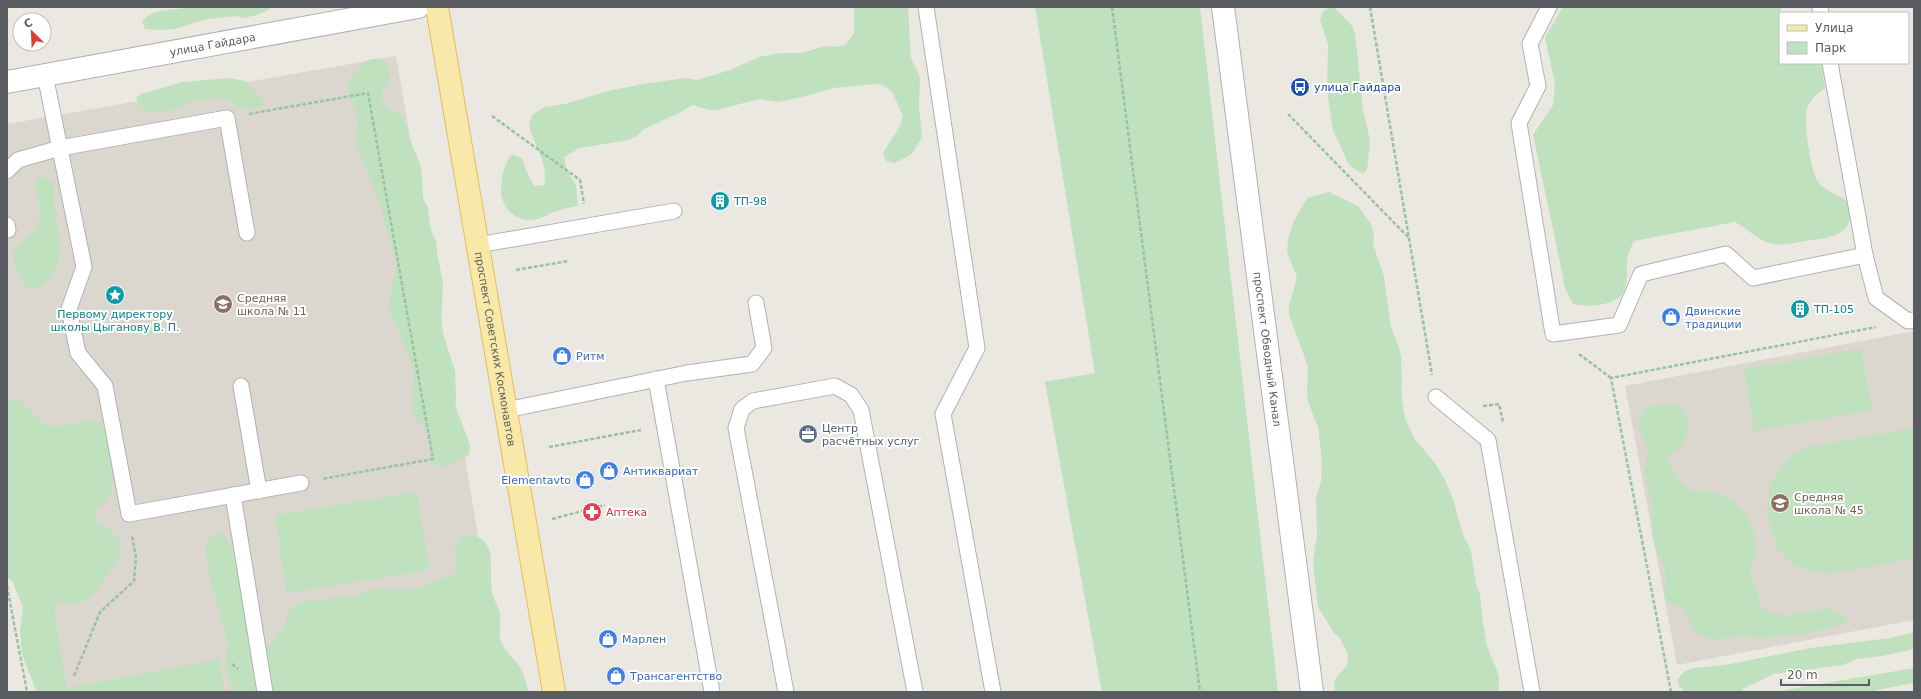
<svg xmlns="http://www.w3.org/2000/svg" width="1921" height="699" font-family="'DejaVu Sans',sans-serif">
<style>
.education{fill:#dbd7cf}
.green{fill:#c0e1be}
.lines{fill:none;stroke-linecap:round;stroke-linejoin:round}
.lane-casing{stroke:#aeb2b5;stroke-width:17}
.street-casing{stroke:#aeb2b5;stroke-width:24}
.secondary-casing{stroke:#adb1b5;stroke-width:24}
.primary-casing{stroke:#e6bb5f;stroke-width:24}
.path{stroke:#99c2a2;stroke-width:2.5;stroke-dasharray:4 2;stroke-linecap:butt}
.lane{stroke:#fff;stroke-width:15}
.street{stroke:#fff;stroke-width:22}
.secondary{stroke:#fff;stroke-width:22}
.primary{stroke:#f9e9a8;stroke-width:22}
.labels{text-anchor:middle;stroke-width:4;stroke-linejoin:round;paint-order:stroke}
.street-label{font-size:11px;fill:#595d61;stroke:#fff}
.transit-label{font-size:11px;fill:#164399;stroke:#fff;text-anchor:start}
.culture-label{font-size:11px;fill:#0d838f;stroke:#fff;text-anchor:start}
.education-label{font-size:11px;fill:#785e54;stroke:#fff;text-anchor:start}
.shop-label{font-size:11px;fill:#366cbe;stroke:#fff;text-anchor:start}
.service-label{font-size:11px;fill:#4e5e75;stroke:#fff;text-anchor:start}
.health-label{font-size:11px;fill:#be3a42;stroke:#fff;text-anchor:start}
</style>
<rect width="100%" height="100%" fill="#ebe8e1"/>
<g class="education">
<polygon points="396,56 505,692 48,692 7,484 7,124"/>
<polygon points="1914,331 1914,620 1677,665 1625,386"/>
</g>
<g class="green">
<path d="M190,7h80l-1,3 -12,5 -14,3 -7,-2 -28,3 -34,10 -15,1 -14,-1 -3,-7c10,-15 32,-11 48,-15z"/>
<path d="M854,7h54l3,51 9,19 -1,30 3,30 -10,17 -17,9 -9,-2 -3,-8c7,-13 17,-22 20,-37l-11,-24 -7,-6 -9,-2 -43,4 -27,8 -28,6 -19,-3 -42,11h-8l-16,-5 -16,9 -33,15 -7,7 -8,4 -49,8 -16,9 2,10 10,19 2,20c-8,1 -16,3 -24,6 -6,2 -11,6 -17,7 -19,5 -35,-9 -36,-28 0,-13 3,-27 11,-37l10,4 3,10 9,18 10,-1c5,-21 -10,-40 -15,-60l3,-10 12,-8 21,-3 43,-13 34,-7 43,-6 12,2 33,-10 29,-13 22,-4h21l23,-7 11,1 10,-3 8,-11z"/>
<polygon points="1035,7 1200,7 1278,692 1102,692 1045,382 1020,386 1095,373"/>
<polygon points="1334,7 1352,26 1355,33 1363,109 1370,141 1367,170 1363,174 1349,165 1333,130 1327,90 1328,44 1320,20 1322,13 1327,9"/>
<path d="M1563,7h219l-2,4v52h41l4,25c-8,6 -15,11 -18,21 -4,13 4,62 11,73 7,9 20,13 29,18 11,31 -10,37 -35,40 -14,2 -29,7 -43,3 -12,-4 -23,-15 -34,-21l-101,19c-3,6 -6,13 -7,20 0,22 2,38 -23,43 -11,2 -20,2 -31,0l-9,-18 -1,-9 -30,-142 20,-30 2,-21 -10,-47z"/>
<path d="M378,58c16,9 17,19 4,32v11l9,9 10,4 5,10 2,11 13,31 2,32 5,10 3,22 5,11 1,11 6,31 -2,45 14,43 1,24 -1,10 15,40 -1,10 -20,10 -10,2 -7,-6 -4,-28 -12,-15 -4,-9 2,-35 -5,-19 -20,-45 2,-20 5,-20v-9l-20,-68 -19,-44 -1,-10 2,-19 -2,-9 -8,-19v-10l12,-16 8,-6z"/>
<path d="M230,78l15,3 16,17 3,7c-8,4 -19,6 -27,2 -4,-2 -6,-6 -10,-8 -5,-2 -16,-1 -22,0 -19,2 -58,29 -69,-1l5,-4 41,-12z"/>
<path d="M42,176l11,6 2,32 6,33 -2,10 -3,11 -12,18 -9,3 -9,-1 -12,-26 -1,-10c6,-9 15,-14 22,-22 10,-13 2,-32 0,-46z"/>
<polygon points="1329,192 1358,206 1371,224 1374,234 1373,244 1384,277 1391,327 1399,347 1401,357 1402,399 1405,418 1414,438 1435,463 1446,482 1454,502 1462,532 1471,551 1476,584 1480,594 1483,623 1487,646 1499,676 1499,686 1498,692 1335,692 1334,681 1347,665 1348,655 1340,638 1334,633 1318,607 1313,562 1317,535 1316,498 1321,481 1322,463 1318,427 1308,402 1307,393 1308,366 1289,315 1289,306 1297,277 1287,252 1288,240 1293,223 1307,198"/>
<polygon points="1861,349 1872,410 1754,431 1744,369"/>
<path d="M7,401h15c17,22 26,30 54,22 10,-3 14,-5 24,-3 2,8 5,13 8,20 5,12 9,44 2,55 -4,6 -10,10 -15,16l2,11c8,5 22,13 24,23 0,2 0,7 0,9 -2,5 -29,43 -33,45 -9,5 -17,6 -26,2l-8,7 13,80 152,-29 6,33h-188l-15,-37 -2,-26 3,-22 -11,-26 -5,-4z"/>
<path d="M1672,403c19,9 21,26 9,43 -3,4 -9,7 -13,11 4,13 13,31 28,34 7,1 14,-1 21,2 23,8 40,32 39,57 -1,8 -5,15 -7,23l8,17 2,11 7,11 18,3 12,-1 32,-6 17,7 2,6 -4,3 -38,10 -24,1 -22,4 -11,-3 -16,1 -16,3 -10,-2 -13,-8 -5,-14 -6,-8 -15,-6 -3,-9 2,-11 -1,-15 -10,-20 -3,-12 -1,-36 -7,-27 4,-22 -8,-20 -1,-11 6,-9 7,-4z"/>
<polygon points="1914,428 1914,558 1831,574 1797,567 1777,548 1767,511 1770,484 1787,459 1808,447"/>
<polygon points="417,492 429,570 287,593 275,515"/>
<path d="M223,533c17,25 27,75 25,106l7,9 10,-1 9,-5 11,-17 2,-10 6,-9 10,-4 56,-7 9,-4 12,-2 33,1 41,-16 3,-10 -2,-19 7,-9c39,-4 26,33 30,57 2,8 8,15 8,23 1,7 -1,15 0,22 3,11 10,17 17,25 7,9 9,19 11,29h-295l-7,-22 1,-30 -16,-57 -5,-30v-9l7,-9z"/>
<polygon points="1914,632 1914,649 1882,656 1857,659 1843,665 1774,674 1742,689 1744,692 1685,692 1679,686 1677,680 1684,672 1693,668 1725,665 1810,648 1890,638"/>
<polygon points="1914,668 1914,683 1867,692 1773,692"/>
</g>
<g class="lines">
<defs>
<g id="lane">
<polyline points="926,7 977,348 943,414 993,692"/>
<polyline points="1549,7 1530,44 1538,86 1519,123 1553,334 1619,325 1641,274 1726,254 1753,278 1865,255"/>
<polyline points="1820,7 1821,13"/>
<polyline points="1830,63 1865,255 1876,298 1908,321 1914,320"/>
<polyline points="45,75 84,267 69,309 78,353 105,386 129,514 301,483"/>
<polyline points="7,171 18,160 60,148 227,118 247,233"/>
<polyline points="7,225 8,230"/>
<polyline points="478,245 674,211"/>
<polyline points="656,379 712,692"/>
<polyline points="241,386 259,491"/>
<polyline points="1436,397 1488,440 1532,692"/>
<polyline points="506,410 687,373 752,364 764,348 756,303"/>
<polyline points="233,495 265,692"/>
<polyline points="786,692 736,428 742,409 753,401 835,386 851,395 861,410 915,692"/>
</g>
<g id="street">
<path id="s1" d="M7,82l411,-75"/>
</g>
<g id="secondary">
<path id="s2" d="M1223,7l89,685"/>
</g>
<g id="primary">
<path id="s3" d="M437,7l117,685"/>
</g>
</defs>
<use href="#lane" class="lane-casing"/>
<use href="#street" class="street-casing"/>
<use href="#secondary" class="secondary-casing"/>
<use href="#primary" class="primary-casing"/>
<g class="path">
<polyline points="1112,7 1200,692"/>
<polyline points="1370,7 1432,375"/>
<polyline points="249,114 368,93 433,459 322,479"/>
<polyline points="1288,114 1408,237"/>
<polyline points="492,116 580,180 584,204"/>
<polyline points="516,270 568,261"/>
<polyline points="1579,354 1611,378"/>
<polyline points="1483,406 1499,404 1503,422"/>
<polyline points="549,447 641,430"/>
<polyline points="552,519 605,505"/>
<polyline points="7,586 27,692"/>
<polyline points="232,664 238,669"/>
<polyline points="74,676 100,612 134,581 136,558 132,536"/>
<polyline points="1671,692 1611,378 1876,327"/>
</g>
<use href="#lane" class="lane"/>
<use href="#street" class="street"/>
<use href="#secondary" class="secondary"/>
<use href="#primary" class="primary"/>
</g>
<defs>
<symbol id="bus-disc" viewBox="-11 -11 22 22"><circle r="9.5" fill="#1a4fb4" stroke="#fff"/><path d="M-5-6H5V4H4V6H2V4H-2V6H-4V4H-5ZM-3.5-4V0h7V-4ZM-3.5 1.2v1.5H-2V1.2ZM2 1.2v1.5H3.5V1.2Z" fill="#fff"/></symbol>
<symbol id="building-disc" viewBox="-11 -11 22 22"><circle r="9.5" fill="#0f9aa8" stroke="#fff"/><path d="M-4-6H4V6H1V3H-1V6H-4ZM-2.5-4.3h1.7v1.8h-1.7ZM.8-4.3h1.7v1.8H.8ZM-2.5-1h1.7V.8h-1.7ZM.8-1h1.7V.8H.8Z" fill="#fff"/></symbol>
<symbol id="sight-disc" viewBox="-11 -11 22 22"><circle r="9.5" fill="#0f9aa8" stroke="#fff"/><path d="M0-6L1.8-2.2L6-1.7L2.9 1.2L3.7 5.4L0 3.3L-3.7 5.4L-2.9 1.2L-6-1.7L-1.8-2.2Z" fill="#fff"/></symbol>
<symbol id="school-disc" viewBox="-11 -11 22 22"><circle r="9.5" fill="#8d6e63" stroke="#fff"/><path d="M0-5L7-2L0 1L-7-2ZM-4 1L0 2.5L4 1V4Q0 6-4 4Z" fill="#fff"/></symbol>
<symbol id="shop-disc" viewBox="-11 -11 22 22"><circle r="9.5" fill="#3f7fe0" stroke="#fff"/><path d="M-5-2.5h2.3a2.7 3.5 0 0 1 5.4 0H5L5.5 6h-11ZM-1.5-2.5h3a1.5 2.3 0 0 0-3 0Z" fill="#fff"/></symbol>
<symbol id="office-disc" viewBox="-11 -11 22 22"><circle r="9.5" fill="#5c6f8a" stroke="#fff"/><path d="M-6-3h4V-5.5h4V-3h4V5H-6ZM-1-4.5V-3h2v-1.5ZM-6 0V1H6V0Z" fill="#fff"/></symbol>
<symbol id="pharmacy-disc" viewBox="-11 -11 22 22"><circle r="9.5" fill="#e0444e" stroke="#fff"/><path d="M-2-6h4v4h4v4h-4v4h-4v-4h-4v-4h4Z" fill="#fff"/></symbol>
</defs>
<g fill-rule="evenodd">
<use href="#bus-disc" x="1289" y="76" width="22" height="22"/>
<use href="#building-disc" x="709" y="190" width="22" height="22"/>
<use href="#sight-disc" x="104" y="284" width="22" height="22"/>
<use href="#school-disc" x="212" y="293" width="22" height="22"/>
<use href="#building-disc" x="1789" y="298" width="22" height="22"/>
<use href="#shop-disc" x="1660" y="306" width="22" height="22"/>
<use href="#shop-disc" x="551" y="345" width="22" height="22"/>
<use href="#office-disc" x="797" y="423" width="22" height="22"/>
<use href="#shop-disc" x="598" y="460" width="22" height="22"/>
<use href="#shop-disc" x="574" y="469" width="22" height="22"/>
<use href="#school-disc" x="1769" y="492" width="22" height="22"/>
<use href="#pharmacy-disc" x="581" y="501" width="22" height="22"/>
<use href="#shop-disc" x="597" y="628" width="22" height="22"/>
<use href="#shop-disc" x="605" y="665" width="22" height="22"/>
</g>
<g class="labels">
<g class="street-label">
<text dy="4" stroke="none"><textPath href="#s1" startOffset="209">улица Гайдара</textPath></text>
<text dy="4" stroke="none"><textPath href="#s3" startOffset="347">проспект Советских Космонавтов</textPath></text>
<text dy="4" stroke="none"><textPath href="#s2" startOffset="345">проспект Обводный Канал</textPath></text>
</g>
<g class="transit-label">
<text x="1314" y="91">улица Гайдара</text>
</g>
<g class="culture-label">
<text x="734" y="205">ТП-98</text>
<text x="1814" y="313">ТП-105</text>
<text x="115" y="318" text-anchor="middle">Первому директору<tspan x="115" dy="13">школы Цыганову В. П.</tspan></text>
</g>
<g class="education-label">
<text x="237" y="302">Средняя<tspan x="237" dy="13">школа № 11</tspan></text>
<text x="1794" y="501">Средняя<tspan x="1794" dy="13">школа № 45</tspan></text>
</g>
<g class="shop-label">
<text x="1685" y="315">Двинские<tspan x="1685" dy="13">традиции</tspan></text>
<text x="576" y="360">Ритм</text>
<text x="623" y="475">Антиквариат</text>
<text x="571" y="484" text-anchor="end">Elementavto</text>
<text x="622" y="643">Марлен</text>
<text x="630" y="680">Трансагентство</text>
</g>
<g class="service-label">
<text x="822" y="432">Центр<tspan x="822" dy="13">расчётных услуг</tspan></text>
</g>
<g class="health-label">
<text x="606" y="516">Аптека</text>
</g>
</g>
<rect width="1921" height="699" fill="none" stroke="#595d61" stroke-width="16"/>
<rect x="1779" y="12" width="130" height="52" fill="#ffffff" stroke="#bdbec0"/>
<rect x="1787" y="25" width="20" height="6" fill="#f9e9a8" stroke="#bdbec0"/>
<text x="1815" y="32" font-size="12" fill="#595d61">Улица</text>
<rect x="1787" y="42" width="20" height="12" fill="#c0e1be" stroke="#bdbec0"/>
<text x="1815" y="52" font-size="12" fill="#595d61">Парк</text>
<g transform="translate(32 32) rotate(336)"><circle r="19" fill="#ffffff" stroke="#bdbec0"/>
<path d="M0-3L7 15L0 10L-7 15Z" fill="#dc3d36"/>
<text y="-6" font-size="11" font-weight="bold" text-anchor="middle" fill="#595d61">С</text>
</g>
<path d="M1781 679v6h88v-6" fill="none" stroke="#595d61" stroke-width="2"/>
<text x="1787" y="679" font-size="12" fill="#595d61" stroke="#ffffff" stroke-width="3" paint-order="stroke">20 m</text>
</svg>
